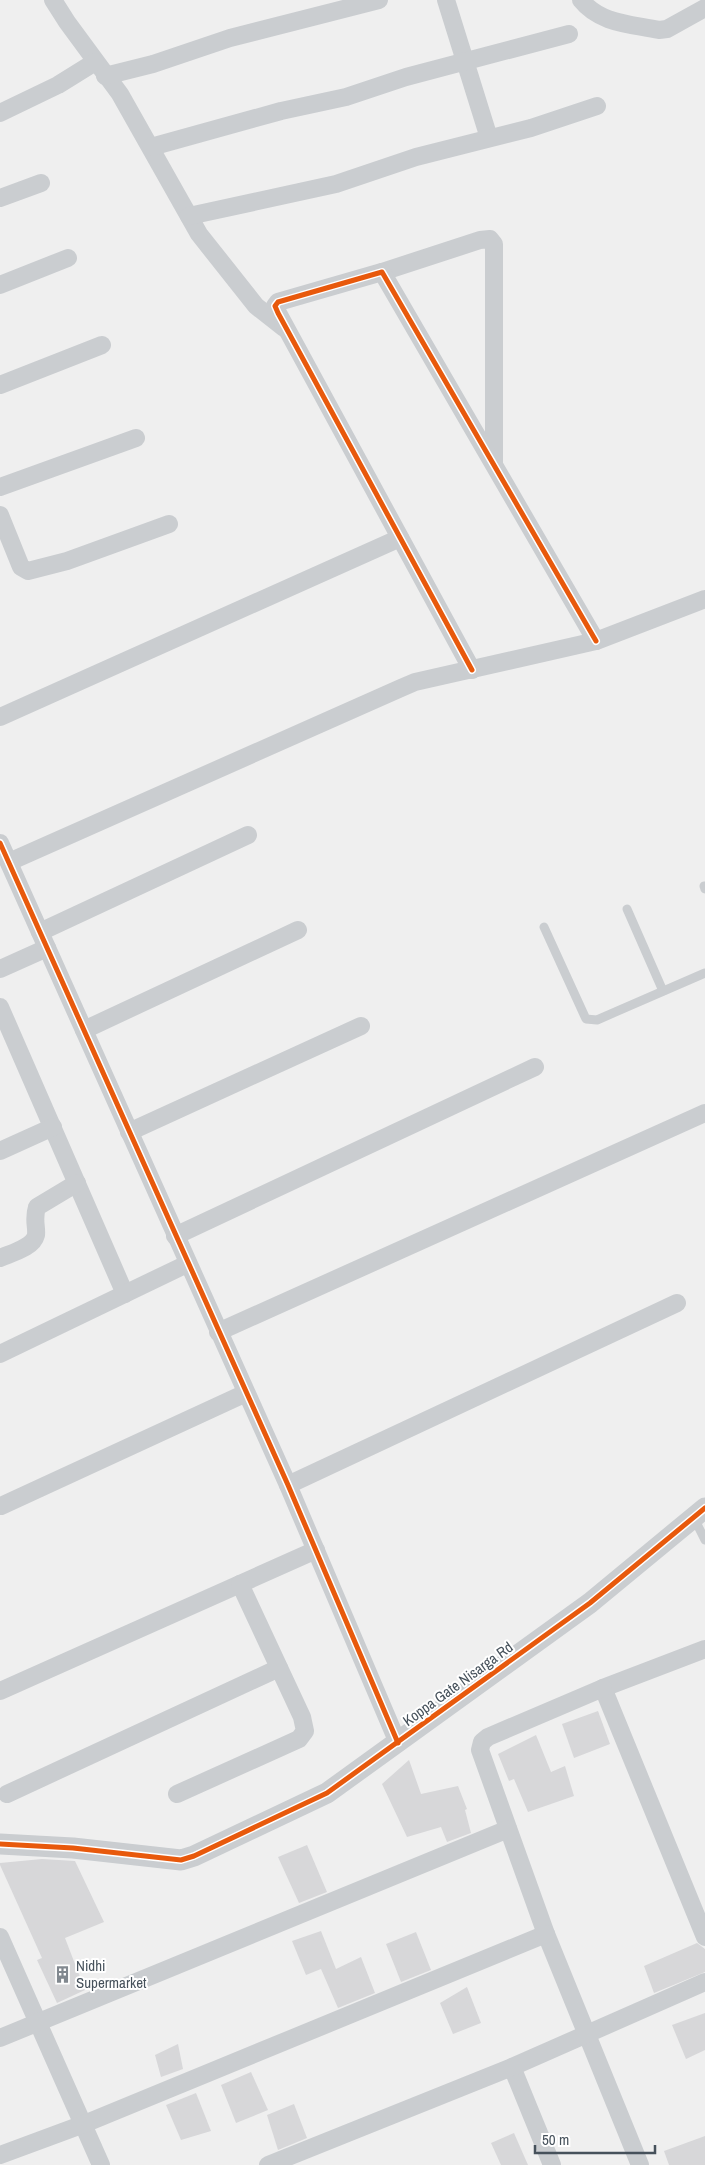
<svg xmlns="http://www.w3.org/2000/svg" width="705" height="2165" font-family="'Archivo Narrow',sans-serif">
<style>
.building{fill:#d7d7d9}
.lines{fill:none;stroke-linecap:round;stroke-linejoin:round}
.service{stroke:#cacdd0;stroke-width:9}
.minor{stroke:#cacdd0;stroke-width:18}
.tertiary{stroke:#cacdd0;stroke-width:21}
.cycleway-casing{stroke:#fff;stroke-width:8}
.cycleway{stroke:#e8590c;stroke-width:5}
.labels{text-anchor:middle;stroke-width:4;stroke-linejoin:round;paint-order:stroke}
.street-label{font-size:15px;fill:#46515b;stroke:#fff}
.poi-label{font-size:15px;fill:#46515b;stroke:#fff;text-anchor:start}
</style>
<rect width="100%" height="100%" fill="#efefef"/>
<g class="building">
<polygon points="598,1711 610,1744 574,1758 562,1724"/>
<polygon points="536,1735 551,1772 565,1766 574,1796 528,1812 514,1779 509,1781 498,1754"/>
<polygon points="409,1760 421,1794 458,1786 467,1809 465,1810 471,1833 447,1842 441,1827 407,1837 382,1784"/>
<polygon points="307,1845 327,1892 299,1903 278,1857"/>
<polygon points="42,1859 75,1861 104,1922 65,1938 85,1990 57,2003 37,1960 42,1958 0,1865 0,1863"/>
<polygon points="321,1931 336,1969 361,1957 375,1993 338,2008 321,1969 306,1975 292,1941"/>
<polygon points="416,1932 431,1970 401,1982 386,1944"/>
<polygon points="697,1943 705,1949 705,1972 654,1993 644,1966"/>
<polygon points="467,1987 481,2023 453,2034 440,2003"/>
<polygon points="705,2013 705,2050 686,2059 672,2025"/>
<polygon points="178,2044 183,2069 161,2077 155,2055"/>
<polygon points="251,2072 268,2110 236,2123 221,2085"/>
<polygon points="196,2093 211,2131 181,2140 166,2105"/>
<polygon points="294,2104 307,2138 278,2150 267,2115"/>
<polygon points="514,2133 528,2165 501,2165 491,2143"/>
<polygon points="705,2136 705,2165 669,2165 664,2151"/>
</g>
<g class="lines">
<g class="service">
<polyline points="704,886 705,889"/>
<polyline points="627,909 663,991"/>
<polyline points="544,927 586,1019 597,1020 705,973"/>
<polyline points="694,1518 705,1540"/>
</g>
<g class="minor">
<polyline points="53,0 67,22 120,94 199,234 256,306 284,328"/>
<polyline points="446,0 489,138"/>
<path d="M581,0c19,24 50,24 78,30l8,-1 38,-21"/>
<polyline points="105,76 153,64 230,38 379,0"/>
<polyline points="0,113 58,85 95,62"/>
<polyline points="151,147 281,111 346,97 406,77 569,34"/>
<polyline points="0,198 41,183"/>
<polyline points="189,216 336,184 416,157 531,128 597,106"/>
<polyline points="382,272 480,240 490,239 494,244 494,462"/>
<polyline points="0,285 68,258"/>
<polyline points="0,385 102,345"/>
<polyline points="0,487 136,438"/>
<polyline points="0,515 21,567 28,571 67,561 169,524"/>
<polyline points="472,670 278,313 275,306 278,302 382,272 596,641"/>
<polyline points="0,717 400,538"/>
<polyline points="0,843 288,1485 398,1743"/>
<polyline points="9,862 401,688 415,682 596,641 705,599"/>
<polyline points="40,932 248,835"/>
<polyline points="0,969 47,948"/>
<polyline points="0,1007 125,1294"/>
<polyline points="84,1030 298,930"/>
<polyline points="129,1132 361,1026"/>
<polyline points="0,1151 53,1127"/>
<polyline points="175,1236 535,1067"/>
<path d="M0,1258c11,-5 33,-10 36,-23 1,-9 -3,-15 1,-28l40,-24"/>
<polyline points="218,1332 705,1113"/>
<polyline points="0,1354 187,1264"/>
<polyline points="288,1485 677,1303"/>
<polyline points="1,1506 246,1393"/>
<polyline points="705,1649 603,1688 705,1937"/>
<polyline points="603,1688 488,1737 482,1742 480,1750 546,1934 640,2165"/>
<polyline points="0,1691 316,1550"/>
<polyline points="7,1794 279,1668"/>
<polyline points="177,1794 299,1739 305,1731 302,1717 240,1584"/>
<polyline points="0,1937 101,2165"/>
<polyline points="0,2038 508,1829"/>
<polyline points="512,2067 552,2165"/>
<polyline points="0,2155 84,2124 546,1934"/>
<polyline points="268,2165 512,2067 705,1982"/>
</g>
<polyline class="tertiary" points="0,1844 73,1848 181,1860 194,1856 327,1793 590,1603 705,1508"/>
<defs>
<g id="cycleway">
<polyline points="472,670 278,313 275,306 278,302 382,272 596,641"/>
<polyline points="0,843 288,1485 398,1743"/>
<polyline points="0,1844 73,1848 181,1860 194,1856 327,1793 590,1603 705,1508"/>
</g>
</defs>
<use href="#cycleway" class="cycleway-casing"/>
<use href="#cycleway" class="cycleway"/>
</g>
<defs>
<symbol id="building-bare" viewBox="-9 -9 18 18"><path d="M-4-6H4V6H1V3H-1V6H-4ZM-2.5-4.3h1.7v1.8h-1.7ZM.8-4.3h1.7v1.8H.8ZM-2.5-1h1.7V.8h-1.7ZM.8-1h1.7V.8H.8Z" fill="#81888f" stroke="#fff" stroke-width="2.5" paint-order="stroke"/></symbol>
</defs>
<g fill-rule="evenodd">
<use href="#building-bare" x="50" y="1962" width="25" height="25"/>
</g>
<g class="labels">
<g class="street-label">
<text transform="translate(458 1684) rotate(-36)" y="5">Koppa Gate Nisarga Rd</text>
</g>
<g class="poi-label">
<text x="76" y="1971">Nidhi<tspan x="76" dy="17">Supermarket</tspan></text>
</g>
</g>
<path d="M535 2145v8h120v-8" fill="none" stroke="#46515b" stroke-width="2.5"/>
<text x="542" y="2145" font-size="15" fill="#46515b" stroke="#ffffff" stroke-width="4" paint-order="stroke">50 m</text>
</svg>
